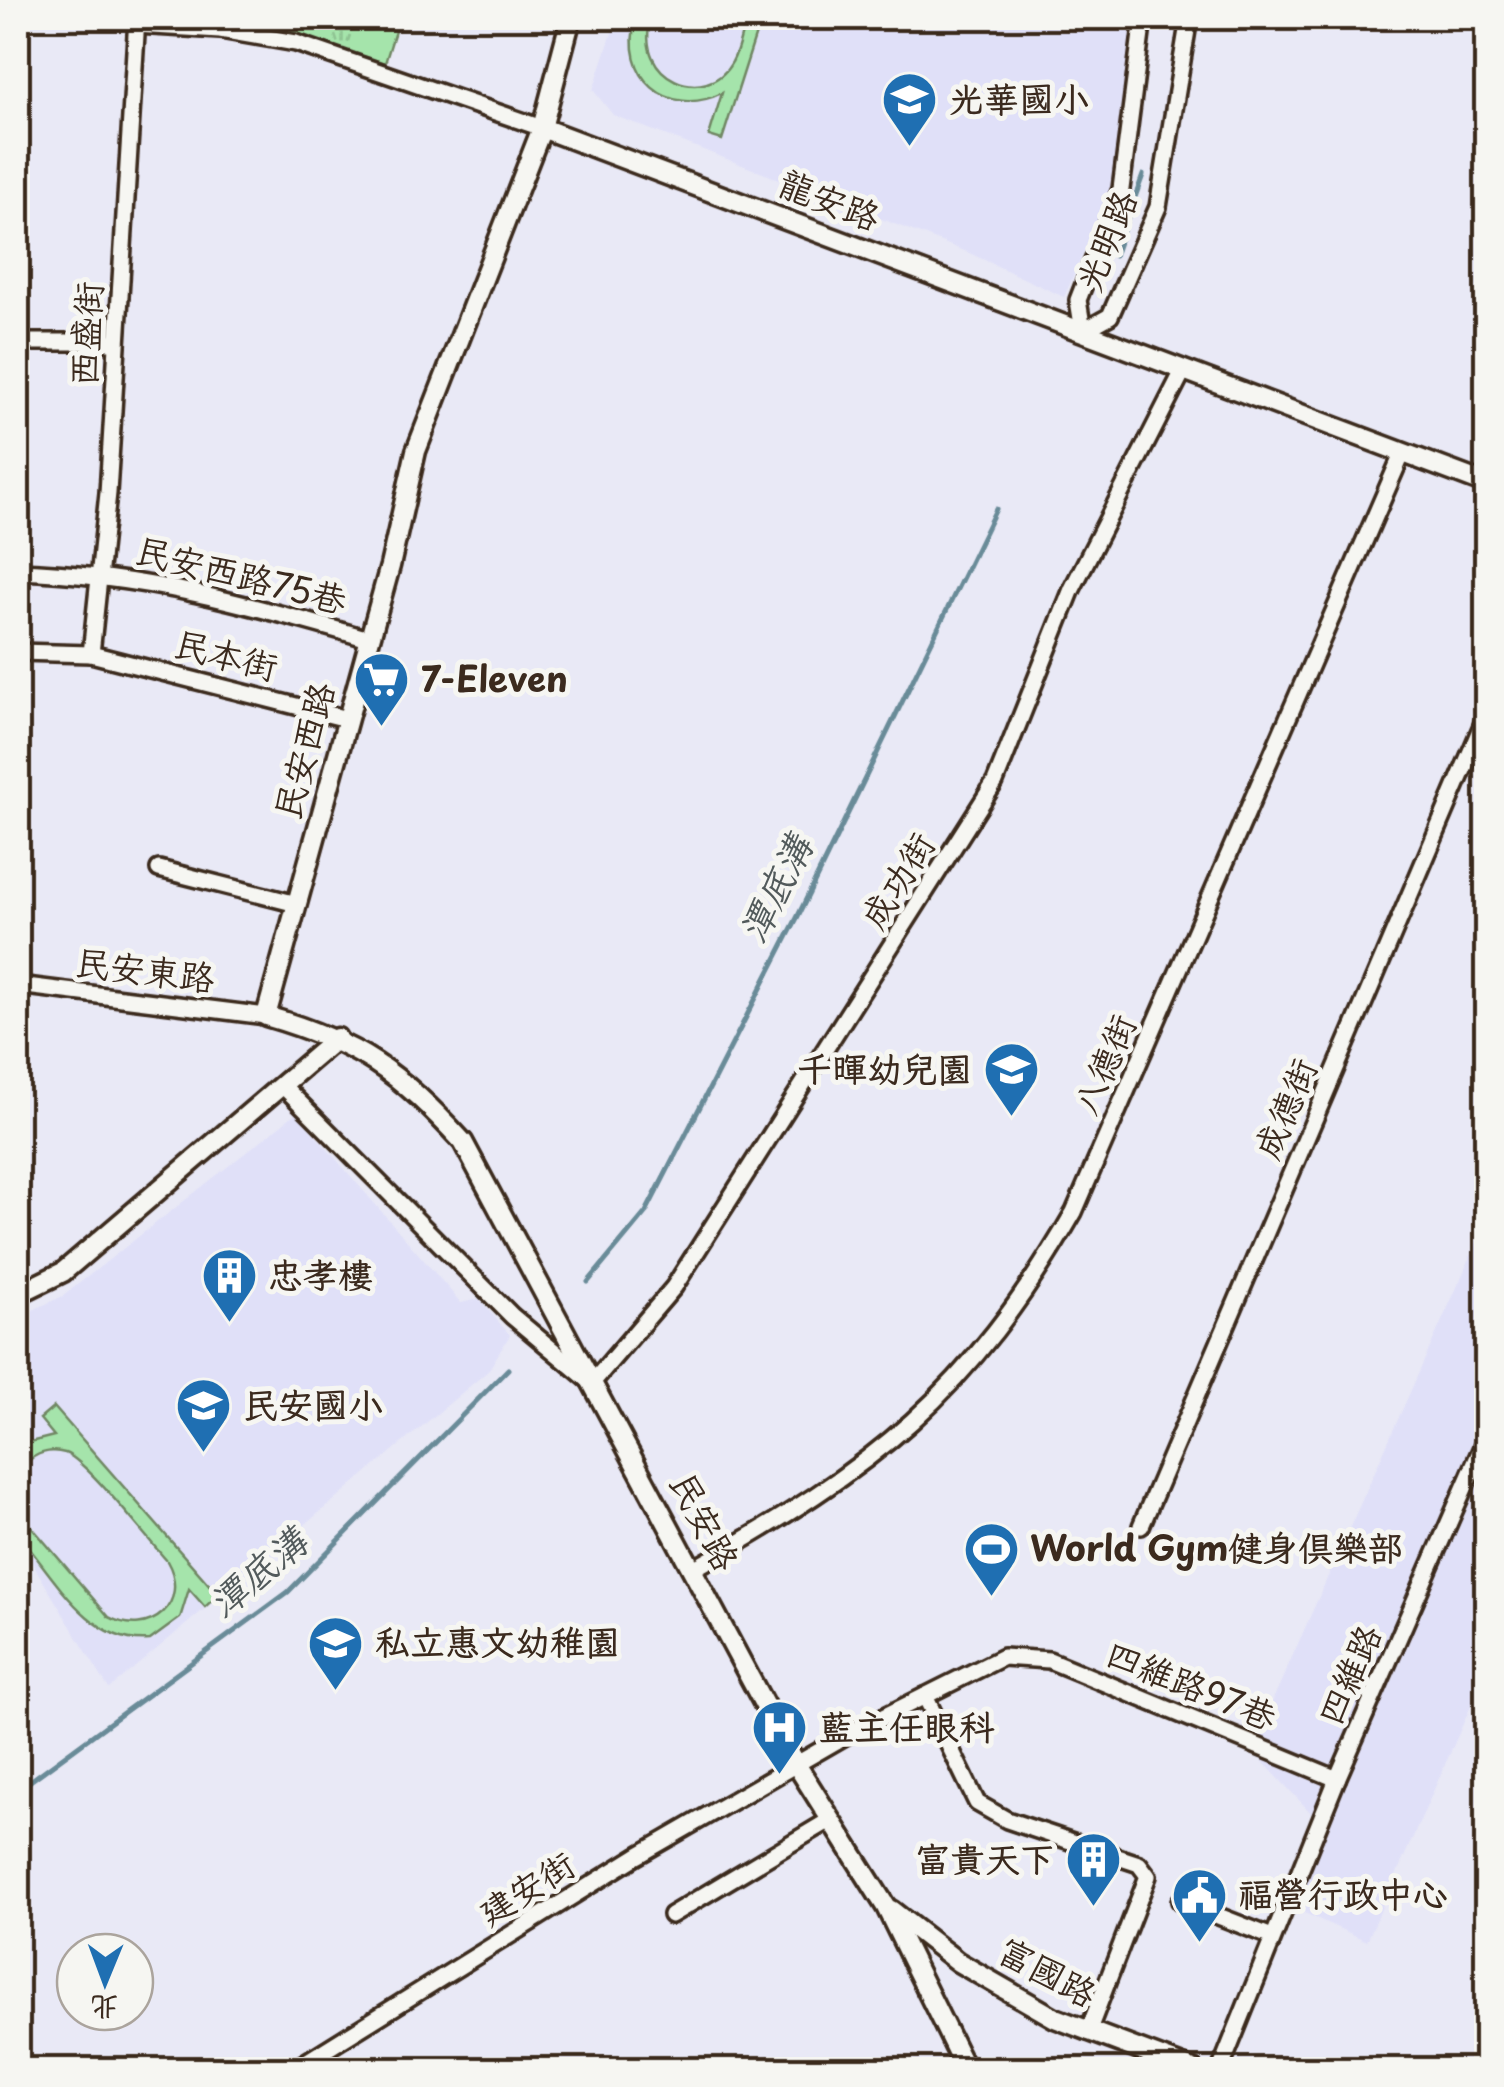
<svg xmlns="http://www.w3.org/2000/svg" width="1504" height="2087" font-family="'Playpen Sans','LXGW WenKai TC',sans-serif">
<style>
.built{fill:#e0e0f8}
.green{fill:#a5e4ab;stroke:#708764;stroke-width:2.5}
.park{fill:url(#park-tufts);stroke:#708764;stroke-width:2.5}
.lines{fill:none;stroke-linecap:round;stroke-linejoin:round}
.stream{stroke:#698b98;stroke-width:5}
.minor-casing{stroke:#3b2a1e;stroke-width:22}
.tertiary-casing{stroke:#3b2a1e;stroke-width:25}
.minor{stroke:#f6f6f2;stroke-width:15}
.tertiary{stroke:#f6f6f2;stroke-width:18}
.labels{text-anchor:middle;stroke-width:10;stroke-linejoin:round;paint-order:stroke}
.poi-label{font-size:35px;font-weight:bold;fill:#3b2a1e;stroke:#f6f6f2;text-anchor:start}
.street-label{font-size:35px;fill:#3b2a1e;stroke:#f6f6f2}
.water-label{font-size:38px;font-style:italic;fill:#525a5b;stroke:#f6f6f2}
</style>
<defs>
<pattern id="park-tufts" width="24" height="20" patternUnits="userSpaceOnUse" patternTransform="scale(2.5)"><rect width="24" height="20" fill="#a5e4ab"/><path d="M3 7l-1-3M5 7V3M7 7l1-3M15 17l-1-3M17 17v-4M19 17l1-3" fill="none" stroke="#8fc493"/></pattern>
</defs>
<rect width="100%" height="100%" fill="#e9e9f6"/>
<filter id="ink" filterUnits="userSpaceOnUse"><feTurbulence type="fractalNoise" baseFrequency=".01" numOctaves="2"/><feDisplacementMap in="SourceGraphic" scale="20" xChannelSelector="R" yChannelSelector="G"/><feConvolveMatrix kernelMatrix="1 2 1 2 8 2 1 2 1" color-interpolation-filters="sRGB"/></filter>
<g filter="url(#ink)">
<g class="built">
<polygon points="617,18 1135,18 1114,183 1064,297 967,252 613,115 593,90"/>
<polygon points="296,1113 461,1303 479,1299 510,1335 488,1371 109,1689 18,1540 18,1317 63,1296"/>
<polygon points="1486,1222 1486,1672 1367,1941 1280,1902 1314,1816 1251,1749"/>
</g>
<g class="green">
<path d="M636,18h15c-18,62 56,90 81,44 7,-12 10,-31 14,-44h15l-39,122 -13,-4 13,-43c-55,27 -103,-17 -86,-75z"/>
<path d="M54,1407l164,188 -13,12 -16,-18 -9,29 -30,22c-60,6 -98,-66 -132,-106v-23l91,106c41,22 82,-14 58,-56 -18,-20 -81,-101 -102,-108 -20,-6 -36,4 -47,19v-27l36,-9 -14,-17z"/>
</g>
<polygon class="park" points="168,18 399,18 385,63 281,31"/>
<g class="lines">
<g class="stream">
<polyline points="1114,256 1143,175"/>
<polyline points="588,1282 646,1212 798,916 996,509"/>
<polyline points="18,1790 288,1592 508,1369"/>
</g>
<defs>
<g id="minor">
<polyline points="1143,18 1121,189 1078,300 1083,331 1110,316 1158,207 1189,18"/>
<polyline points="136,25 220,30 296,43 542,128"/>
<polyline points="18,342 116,342"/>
<path d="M18,571c125,4 231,33 351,68"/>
<polyline points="18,652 91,654 347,719"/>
<polyline points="91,654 108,493 137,18"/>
<polyline points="159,869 297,904"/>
<polyline points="18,985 266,1016"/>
<polyline points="282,1085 512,1316 592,1383 674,1287 995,782 1072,589 1184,369"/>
<polyline points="1141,1526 1486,716"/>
<path d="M693,1569c182,-102 275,-173 381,-357l329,-760"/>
<polyline points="925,1696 977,1803 1007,1820 1139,1864 1148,1876 1088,2032"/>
<polyline points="1180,1901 1272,1937"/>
<polyline points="671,1915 830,1820"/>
<polyline points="293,2070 637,1856 847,1735 1003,1657 1049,1660 1337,1779"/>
<polyline points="1220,2070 1337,1779 1486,1438"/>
</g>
<g id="tertiary">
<path d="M571,18l-29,110 -126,323 -26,115 -124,450c93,27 132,55 197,126l333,622 90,143 80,163"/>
<polyline points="542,128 1486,484"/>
<polyline points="18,1294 63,1272 337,1038"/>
<polyline points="891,1910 958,1962 1055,2018 1193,2070"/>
</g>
</defs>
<use href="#minor" class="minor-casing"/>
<use href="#tertiary" class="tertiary-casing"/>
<use href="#minor" class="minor"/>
<use href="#tertiary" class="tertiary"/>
</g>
</g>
<defs>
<symbol id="school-pin" viewBox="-11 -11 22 30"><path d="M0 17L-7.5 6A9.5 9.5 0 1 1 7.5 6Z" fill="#1f6fb2" stroke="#f6f6f2"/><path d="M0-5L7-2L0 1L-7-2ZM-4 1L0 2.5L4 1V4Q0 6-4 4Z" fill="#fff"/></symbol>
<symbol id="supermarket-pin" viewBox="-11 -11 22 30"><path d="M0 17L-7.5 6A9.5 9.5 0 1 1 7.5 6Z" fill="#1f6fb2" stroke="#f6f6f2"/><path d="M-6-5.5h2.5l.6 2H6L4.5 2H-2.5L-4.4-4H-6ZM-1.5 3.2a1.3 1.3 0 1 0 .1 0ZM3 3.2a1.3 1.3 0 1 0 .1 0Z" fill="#fff"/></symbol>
<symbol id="building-pin" viewBox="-11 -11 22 30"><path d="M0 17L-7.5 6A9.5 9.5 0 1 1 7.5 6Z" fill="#1f6fb2" stroke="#f6f6f2"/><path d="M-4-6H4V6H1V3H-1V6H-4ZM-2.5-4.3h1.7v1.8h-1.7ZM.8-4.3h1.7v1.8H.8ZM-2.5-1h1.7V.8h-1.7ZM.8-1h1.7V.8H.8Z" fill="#fff"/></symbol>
<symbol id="stadium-pin" viewBox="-11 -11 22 30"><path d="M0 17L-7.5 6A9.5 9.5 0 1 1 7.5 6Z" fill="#1f6fb2" stroke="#f6f6f2"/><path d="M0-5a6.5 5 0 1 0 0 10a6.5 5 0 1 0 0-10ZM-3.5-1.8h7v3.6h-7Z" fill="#fff"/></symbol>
<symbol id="hospital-pin" viewBox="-11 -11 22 30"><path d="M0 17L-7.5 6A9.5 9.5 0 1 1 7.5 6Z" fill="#1f6fb2" stroke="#f6f6f2"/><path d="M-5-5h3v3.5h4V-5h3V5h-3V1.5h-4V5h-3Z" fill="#fff"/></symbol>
<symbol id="civic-pin" viewBox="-11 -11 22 30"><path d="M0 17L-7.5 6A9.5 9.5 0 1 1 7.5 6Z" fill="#1f6fb2" stroke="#f6f6f2"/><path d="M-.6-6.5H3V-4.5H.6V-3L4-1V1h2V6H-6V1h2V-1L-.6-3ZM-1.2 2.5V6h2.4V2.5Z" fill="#fff"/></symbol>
</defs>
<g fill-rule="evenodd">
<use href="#school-pin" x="878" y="68" width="63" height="86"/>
<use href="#supermarket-pin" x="350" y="648" width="63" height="86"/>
<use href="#school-pin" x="980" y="1038" width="63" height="86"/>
<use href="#building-pin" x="198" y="1244" width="63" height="86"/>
<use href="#school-pin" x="172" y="1374" width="63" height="86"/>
<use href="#stadium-pin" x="960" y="1518" width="63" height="86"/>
<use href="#school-pin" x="304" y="1612" width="63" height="86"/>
<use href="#hospital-pin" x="748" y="1696" width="63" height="86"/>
<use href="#building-pin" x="1062" y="1828" width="63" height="86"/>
<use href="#civic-pin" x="1168" y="1864" width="63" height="86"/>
</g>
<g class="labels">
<g class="poi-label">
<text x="949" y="112">光華國小</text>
<text x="421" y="692">7-Eleven</text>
<text x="972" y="1082" text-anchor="end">千暉幼兒園</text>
<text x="268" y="1288">忠孝樓</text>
<text x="243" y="1418">民安國小</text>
<text x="1030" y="1561">World Gym健身俱樂部</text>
<text x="375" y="1655">私立惠文幼稚園</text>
<text x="819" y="1740">藍主任眼科</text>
<text x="1055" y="1872" text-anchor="end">富貴天下</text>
<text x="1238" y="1907">福營行政中心</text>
</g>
<g class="street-label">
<text transform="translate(829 201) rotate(21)" y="12">龍安路</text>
<text transform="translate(1107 241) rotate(-68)" y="12">光明路</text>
<text transform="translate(87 334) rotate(-87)" y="12">西盛街</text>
<text transform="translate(241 576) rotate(14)" y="12">民安西路75巷</text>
<text transform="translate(226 656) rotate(14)" y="12">民本街</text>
<text transform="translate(305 751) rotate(-75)" y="12">民安西路</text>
<text transform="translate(898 881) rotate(-58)" y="12">成功街</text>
<text transform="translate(145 971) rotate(7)" y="12">民安東路</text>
<text transform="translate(1105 1065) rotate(-67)" y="12">八德街</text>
<text transform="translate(1286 1109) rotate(-67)" y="12">成德街</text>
<text transform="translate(704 1522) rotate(62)" y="12">民安路</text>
<text transform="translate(1350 1675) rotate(-66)" y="12">四維路</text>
<text transform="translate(1191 1686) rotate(22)" y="12">四維路97巷</text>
<text transform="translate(527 1889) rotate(-32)" y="12">建安街</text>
<text transform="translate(1047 1973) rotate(28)" y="12">富國路</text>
</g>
<g class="water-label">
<text transform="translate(776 889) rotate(-63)" y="13">潭底溝</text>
<text transform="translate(258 1573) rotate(-40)" y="13">潭底溝</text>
</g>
</g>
<rect width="1504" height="2087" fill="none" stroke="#f6f6f2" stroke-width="60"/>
<rect x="30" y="30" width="1444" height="2027" fill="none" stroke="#3b2a1e" stroke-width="4" filter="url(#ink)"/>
<g transform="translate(105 1982) rotate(181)"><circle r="48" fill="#f6f6f2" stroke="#aba49d" stroke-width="2.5"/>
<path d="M0-8L18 38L0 25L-18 38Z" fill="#1f6fb2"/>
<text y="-15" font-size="28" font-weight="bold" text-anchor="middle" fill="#3b2a1e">北</text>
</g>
</svg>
